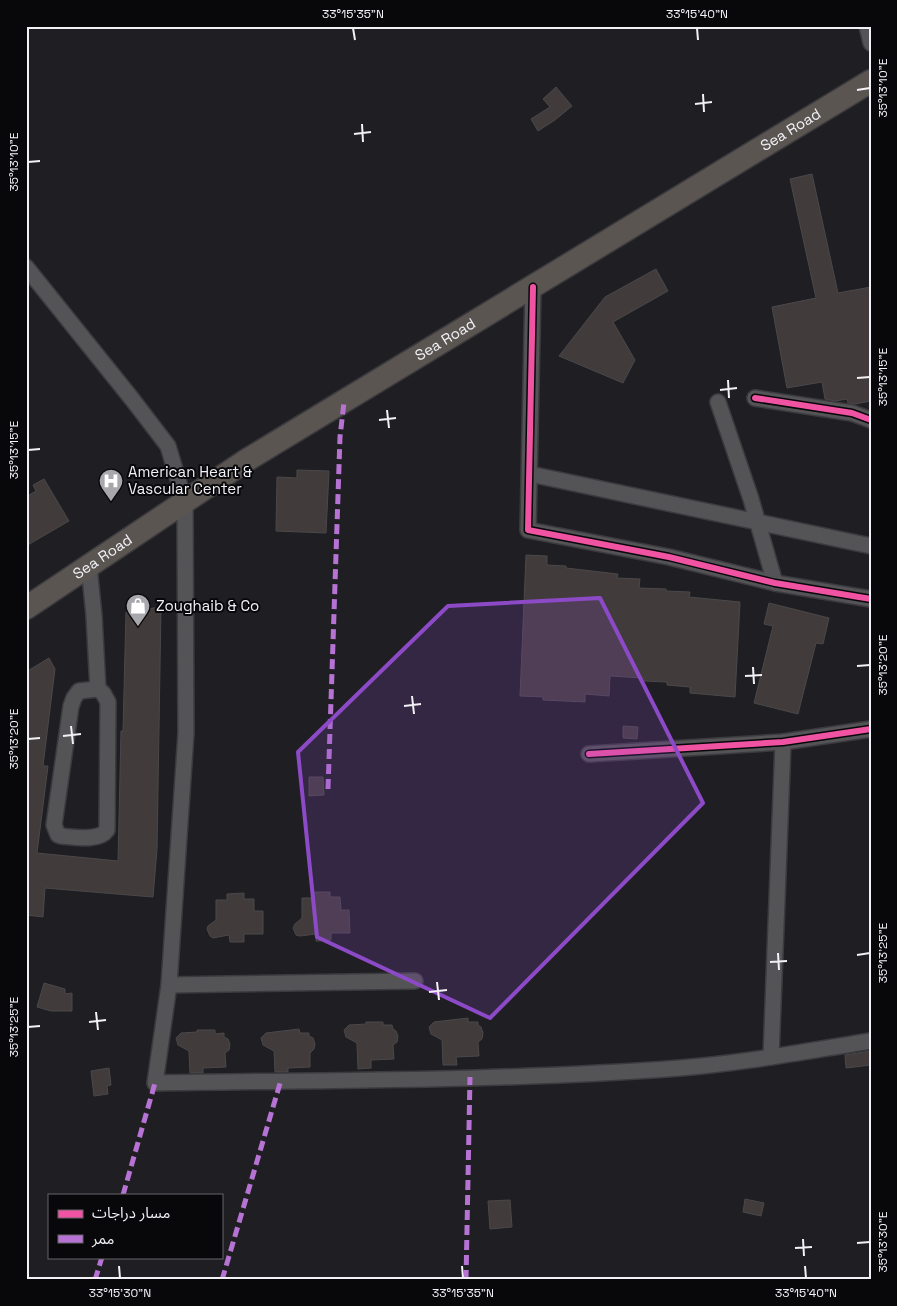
<svg xmlns="http://www.w3.org/2000/svg" width="897" height="1306" font-family="'Space Grotesk','Noto Sans Arabic',sans-serif">
<style>
.building{fill:#423b3b;stroke:#4a484a}
.lines{fill:none;stroke-linecap:round;stroke-linejoin:round}
.minor-casing{stroke:#3b3a3e;stroke-width:18}
.highway-casing{stroke:#3b3a3e;stroke-width:25}
.minor{stroke:#545356;stroke-width:15}
.highway{stroke:#5b5552;stroke-width:22}
.quiet{stroke:#b673d3;stroke-width:5;stroke-dasharray:10 5;stroke-linecap:butt}
.cycleway-casing{stroke:#08070a;stroke-width:9}
.cycleway{stroke:#f153a3;stroke-width:6}
.marked{fill:#8d4ac7;fill-opacity:0.2;stroke:#8d4ac7;stroke-width:4;stroke-linejoin:round}
.ticks{fill:none;stroke:#f2f1f6;stroke-width:2}
.labels{text-anchor:middle;stroke-width:4;stroke-linejoin:round;paint-order:stroke}
.street-label{font-size:15px;fill:#f2f1f6;stroke:#08070a}
.poi-label{font-size:15px;fill:#f2f1f6;stroke:#08070a;text-anchor:start}
.neatline{fill:none;stroke:#f2f1f6;stroke-width:2}
.ticks-label{font-size:12px;text-anchor:middle;fill:#f2f1f6}
</style>
<rect width="100%" height="100%" fill="#1f1e22"/>
<g class="building">
<polygon points="556,87 572,106 555,120 538,131 531,119 550,107 543,99"/>
<polygon points="812,174 838,293 871,287 871,401 855,404 848,403 847,399 835,401 825,399 822,382 787,388 772,307 816,298 790,179"/>
<polygon points="656,269 668,291 613,322 635,360 623,383 559,356 605,297"/>
<polygon points="297,470 329,471 326,533 276,531 277,477 297,478"/>
<polygon points="44,479 69,521 26,546 26,497 36,491 33,485"/>
<polygon points="526,555 547,556 547,565 566,566 566,568 618,574 617,578 640,579 639,588 666,589 666,591 690,592 689,597 740,602 735,697 690,693 690,687 667,685 667,682 644,681 644,678 610,676 609,696 585,694 585,702 543,700 543,697 520,696"/>
<polygon points="769,603 829,618 823,644 816,643 798,714 754,703 773,626 764,624"/>
<polygon points="161,607 157,849 153,897 45,888 43,917 26,915 26,672 49,658 55,669 43,766 48,766 37,853 118,861 121,731 123,731 126,612"/>
<polygon points="623,726 638,727 637,739 623,738"/>
<polygon points="309,777 323,777 324,795 309,796"/>
<polygon points="313,892 330,892 330,897 340,897 341,910 349,910 350,933 331,933 331,940 318,941 316,941 316,934 300,936 296,935 293,928 295,924 302,918 302,898 313,898"/>
<polygon points="244,893 244,899 254,899 254,911 263,911 263,934 244,934 244,942 230,942 229,935 213,938 210,936 207,929 208,926 216,920 216,900 227,900 227,894"/>
<polygon points="44,983 65,989 65,994 72,993 72,1011 51,1011 37,1007"/>
<polygon points="468,1018 468,1022 478,1022 478,1025 481,1027 483,1033 482,1039 478,1042 479,1056 456,1057 457,1065 443,1065 442,1040 431,1034 429,1027 434,1022"/>
<polygon points="366,1022 383,1022 383,1025 392,1025 393,1029 396,1031 398,1036 397,1042 393,1045 394,1059 371,1060 371,1068 358,1069 357,1043 346,1037 344,1030 349,1025 366,1024"/>
<polygon points="299,1029 300,1033 309,1033 309,1036 313,1038 315,1044 314,1049 310,1053 310,1067 288,1068 288,1072 275,1072 274,1051 263,1045 261,1038 266,1033"/>
<polygon points="197,1030 215,1030 215,1034 224,1033 224,1037 228,1039 230,1044 229,1050 225,1053 226,1067 203,1068 203,1073 190,1073 189,1051 178,1045 176,1038 181,1033 197,1032"/>
<polygon points="871,1051 871,1065 846,1068 845,1055"/>
<polygon points="109,1068 111,1085 107,1086 108,1094 94,1096 91,1071"/>
<polygon points="745,1199 764,1203 761,1216 743,1212"/>
<polygon points="510,1200 512,1227 490,1229 488,1201"/>
</g>
<g class="lines">
<defs>
<g id="minor">
<polyline points="867,26 871,43"/>
<path d="M26,267l106,132 36,47 17,57 1,230 -17,252 -14,98c175,-3 350,-2 525,-15 64,-5 127,-17 191,-27"/>
<polyline points="533,287 528,530 669,557 775,583 871,599"/>
<polyline points="755,398 852,413 871,420"/>
<polyline points="718,402 751,499 775,583"/>
<polyline points="530,474 871,546"/>
<polyline points="89,566 94,616 98,689"/>
<path d="M98,689l5,4 5,9 -1,128c-8,12 -34,7 -46,6l-3,-1 -4,-10 17,-119 3,-8 5,-7z"/>
<polyline points="589,754 783,742 871,729"/>
<polyline points="169,985 415,981"/>
<polyline points="771,1057 783,742"/>
</g>
<g id="highway">
<path id="s1" d="M26,608l221,-148 624,-379"/>
</g>
</defs>
<use href="#minor" class="minor-casing"/>
<use href="#highway" class="highway-casing"/>
<use href="#minor" class="minor"/>
<use href="#highway" class="highway"/>
<g class="quiet">
<polyline points="328,789 340,437 344,402"/>
<polyline points="123,1195 155,1083"/>
<polyline points="95,1280 102,1257"/>
<polyline points="222,1280 281,1080"/>
<polyline points="466,1280 470,1077"/>
</g>
<defs>
<g id="cycleway">
<polyline points="533,287 528,530 669,557 775,583 871,599"/>
<polyline points="755,398 852,413 871,420"/>
<polyline points="589,754 783,742 871,729"/>
</g>
</defs>
<use href="#cycleway" class="cycleway-casing"/>
<use href="#cycleway" class="cycleway"/>
</g>
<path class="marked" d="M600,598l103,205 -213,215 -173,-81 -19,-185 150,-146z"/>
<path class="ticks" d="M353,28l2,12M697,28l1,12M857,90l13,-2M703,94l1,18M695,104l17,-2M362,124l1,18M354,134l17,-2M28,162l12,-1M857,378l13,-1M728,380l1,18M720,390l17,-2M387,410l2,18M379,420l17,-2M28,450l12,-1M857,666l13,-1M753,667l1,17M745,676l17,-1M412,696l2,18M404,706l17,-2M71,726l2,18M63,736l18,-2M28,739l12,-1M778,953l1,17M857,955l13,-2M770,962l17,-1M437,982l2,18M429,992l18,-2M96,1012l2,18M89,1022l17,-2M28,1027l12,-1M803,1239l1,17M857,1243l13,-1M795,1248l17,-1M119,1266l1,12M462,1266l1,12M805,1266l1,12"/>
<defs>
<symbol id="hospital-pin" viewBox="-11 -11 22 30"><path d="M0 17L-7.5 6A9.5 9.5 0 1 1 7.5 6Z" fill="#a8a7ac" stroke="#08070a"/><path d="M-5-5h3v3.5h4V-5h3V5h-3V1.5h-4V5h-3Z" fill="#fff"/></symbol>
<symbol id="shop-pin" viewBox="-11 -11 22 30"><path d="M0 17L-7.5 6A9.5 9.5 0 1 1 7.5 6Z" fill="#a8a7ac" stroke="#08070a"/><path d="M-5-2.5h2.3a2.7 3.5 0 0 1 5.4 0H5L5.5 6h-11ZM-1.5-2.5h3a1.5 2.3 0 0 0-3 0Z" fill="#fff"/></symbol>
</defs>
<g fill-rule="evenodd">
<use href="#hospital-pin" x="97" y="467" width="28" height="38"/>
<use href="#shop-pin" x="124" y="592" width="28" height="38"/>
</g>
<g class="labels">
<g class="street-label">
<text dy="5" stroke="none"><textPath href="#s1" startOffset="902">Sea Road</textPath></text>
<text dy="5" stroke="none"><textPath href="#s1" startOffset="498">Sea Road</textPath></text>
<text dy="5" stroke="none"><textPath href="#s1" startOffset="92">Sea Road</textPath></text>
</g>
<g class="poi-label">
<text x="128" y="477">American Heart &amp;<tspan x="128" dy="17">Vascular Center</tspan></text>
<text x="156" y="611">Zoughaib &amp; Co</text>
</g>
</g>
<rect width="897" height="1306" fill="none" stroke="#08070a" stroke-width="55"/>
<rect x="48" y="1194" width="175" height="65" fill="#08070a" stroke="#666568"/>
<rect x="58" y="1210" width="25" height="8" fill="#f153a3" stroke="#666568"/>
<text x="92" y="1218" font-size="15" fill="#f2f1f6">مسار دراجات</text>
<rect x="58" y="1235" width="25" height="8" fill="#b673d3" stroke="#666568"/>
<text x="92" y="1244" font-size="15" fill="#f2f1f6">ممر</text>
<rect x="28" y="28" width="842" height="1250" class="neatline"/>
<g class="ticks-label">
<text x="353" y="18">33°15'35"N</text>
<text x="697" y="18">33°15'40"N</text>
<text transform="translate(883 88) rotate(-90)" y="4">35°13'10"E</text>
<text transform="translate(14 162) rotate(-90)" y="4">35°13'10"E</text>
<text transform="translate(883 377) rotate(-90)" y="4">35°13'15"E</text>
<text transform="translate(14 450) rotate(-90)" y="4">35°13'15"E</text>
<text transform="translate(883 665) rotate(-90)" y="4">35°13'20"E</text>
<text transform="translate(14 739) rotate(-90)" y="4">35°13'20"E</text>
<text transform="translate(883 953) rotate(-90)" y="4">35°13'25"E</text>
<text transform="translate(14 1027) rotate(-90)" y="4">35°13'25"E</text>
<text transform="translate(883 1242) rotate(-90)" y="4">35°13'30"E</text>
<text x="120" y="1297">33°15'30"N</text>
<text x="463" y="1297">33°15'35"N</text>
<text x="806" y="1297">33°15'40"N</text>
</g>
</svg>
